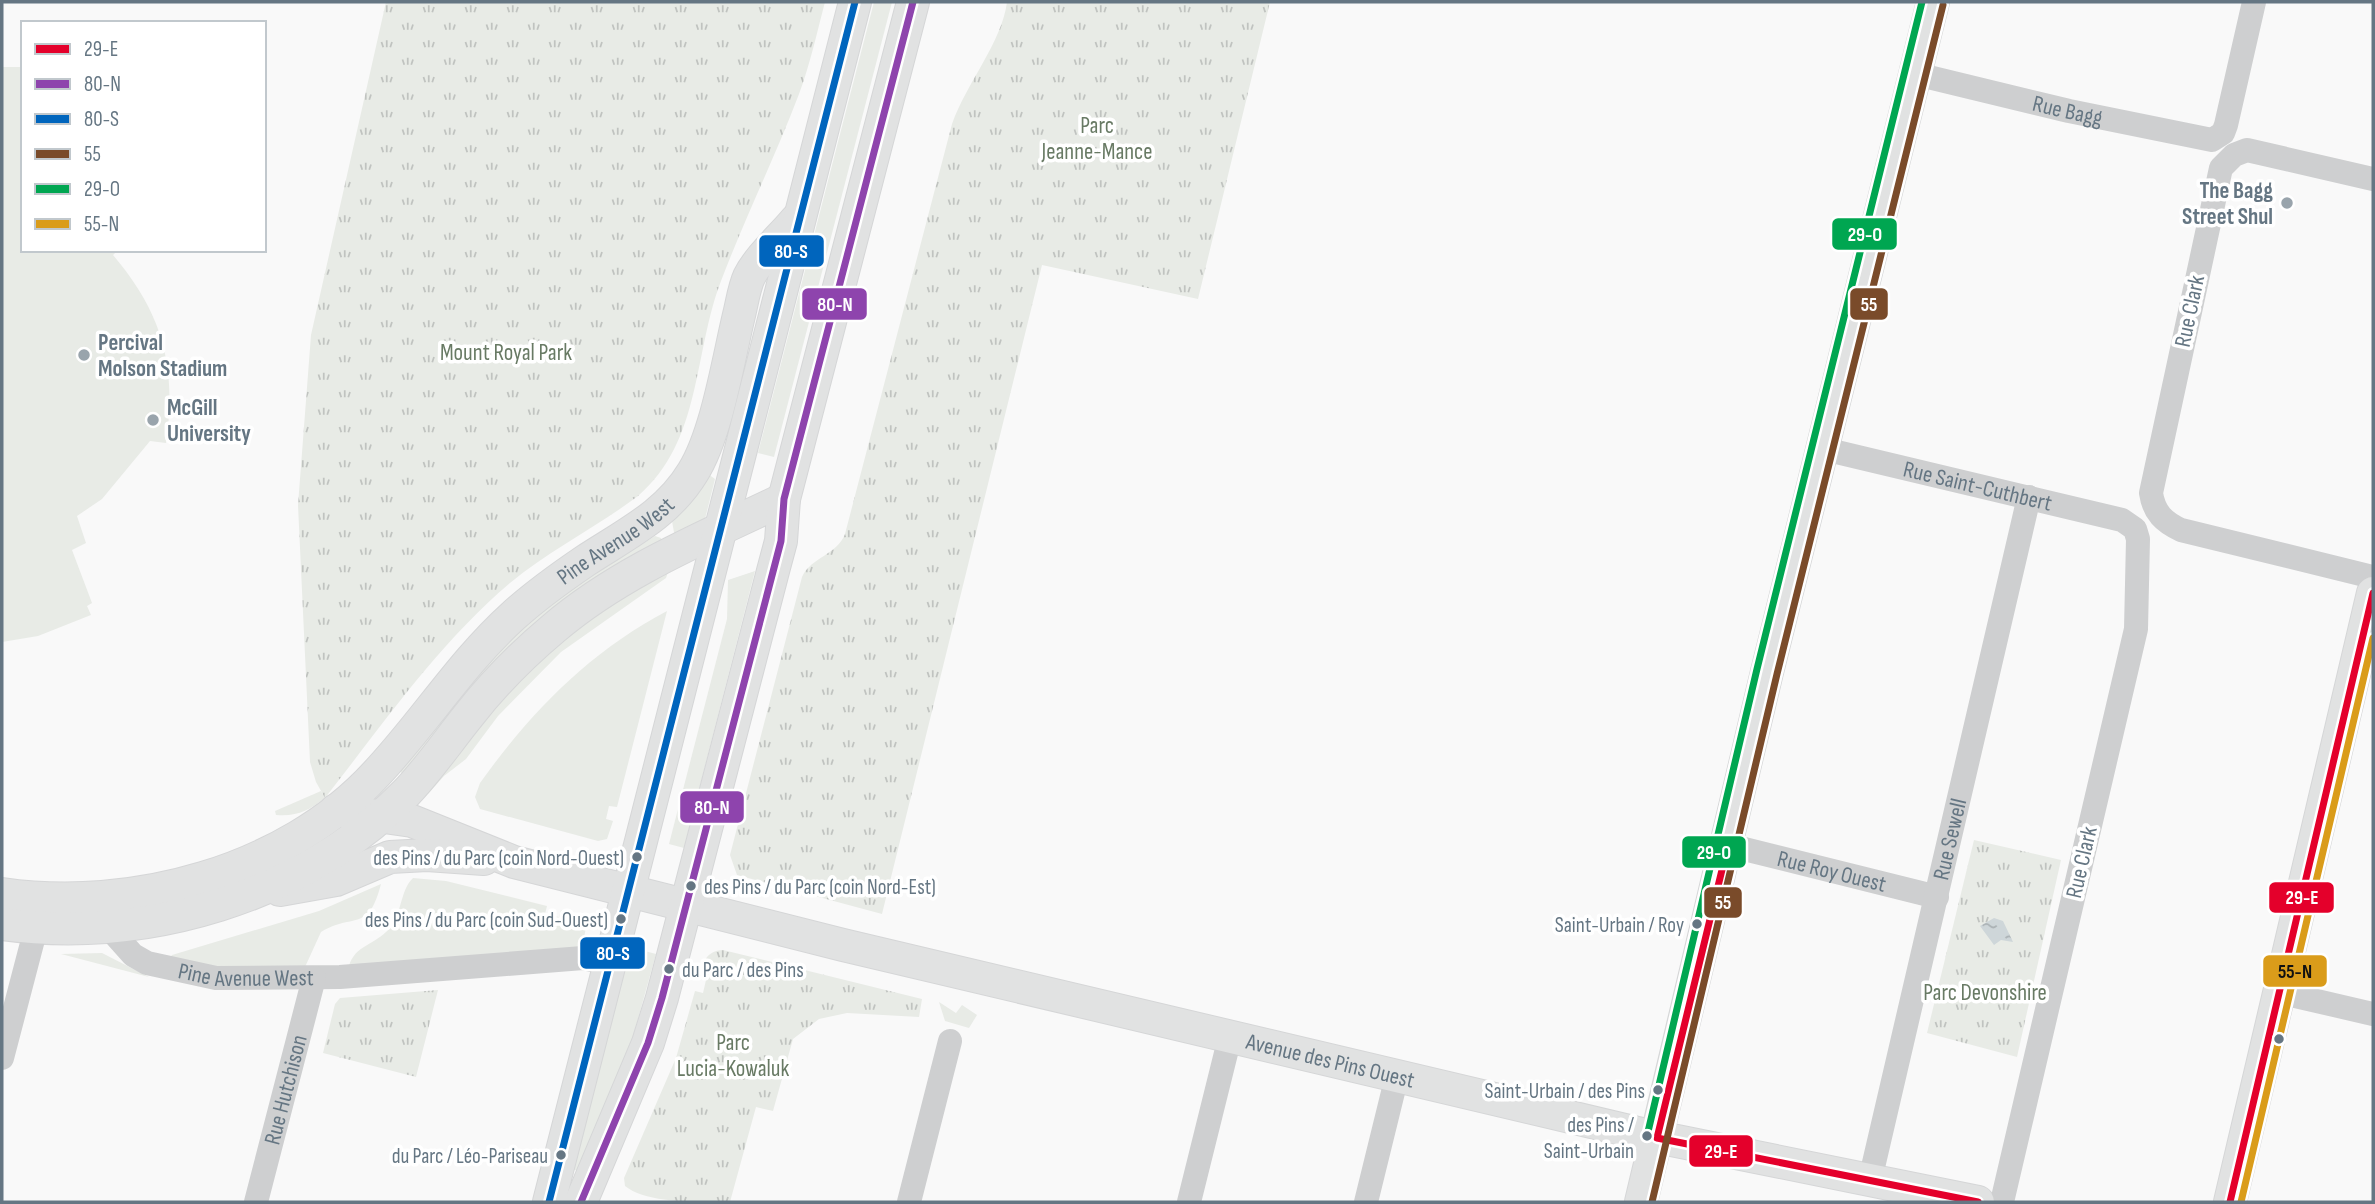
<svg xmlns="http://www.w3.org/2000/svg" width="2375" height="1204" font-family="'Sofia Sans Condensed',sans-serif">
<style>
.green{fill:#e8ebe6}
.park{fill:url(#park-tufts)}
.water{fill:url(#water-ripples)}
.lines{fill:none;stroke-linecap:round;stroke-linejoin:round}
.major-casing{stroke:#d5d6d7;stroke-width:34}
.minor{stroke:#cecfd0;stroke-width:24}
.major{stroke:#e1e2e2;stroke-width:32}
.bus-1-casing{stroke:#fff;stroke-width:12}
.bus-2-casing{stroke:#fff;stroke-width:12}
.bus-3-casing{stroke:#fff;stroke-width:12}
.bus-4-casing{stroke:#fff;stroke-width:12}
.bus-5-casing{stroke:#fff;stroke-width:12}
.bus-6-casing{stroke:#fff;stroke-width:12}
.bus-1{stroke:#e4002b;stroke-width:7}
.bus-2{stroke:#8e44ad;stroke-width:7}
.bus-3{stroke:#0065bd;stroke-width:7}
.bus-4{stroke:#7a4b2a;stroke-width:7}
.bus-5{stroke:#00a651;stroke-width:7}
.bus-6{stroke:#da9c1a;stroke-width:7}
.poi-dot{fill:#99a4ac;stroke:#fff;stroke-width:2.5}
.bus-dot{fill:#657683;stroke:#fff;stroke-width:2.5}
.labels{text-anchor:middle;stroke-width:7;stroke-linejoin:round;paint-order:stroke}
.bus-label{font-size:21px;fill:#657683;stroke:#fff;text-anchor:end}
.street-label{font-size:23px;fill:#657683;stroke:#fff}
.park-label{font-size:23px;fill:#687a64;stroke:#fff}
.poi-label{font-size:23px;font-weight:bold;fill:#657683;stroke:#fff;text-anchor:start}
.line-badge{stroke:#fff;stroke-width:2.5}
.badge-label{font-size:19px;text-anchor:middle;font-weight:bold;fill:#fff}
.pale-badge-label{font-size:19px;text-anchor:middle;font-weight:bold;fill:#111}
</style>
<defs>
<pattern id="park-tufts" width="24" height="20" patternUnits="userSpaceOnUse" patternTransform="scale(1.75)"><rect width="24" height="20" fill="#e8ebe6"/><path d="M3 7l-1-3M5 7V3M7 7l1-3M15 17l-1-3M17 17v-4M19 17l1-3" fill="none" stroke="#c0c3c0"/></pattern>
<pattern id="water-ripples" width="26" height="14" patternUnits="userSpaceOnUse" patternTransform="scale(1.75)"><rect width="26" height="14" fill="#ced6d9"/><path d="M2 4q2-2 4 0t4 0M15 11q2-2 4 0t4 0" fill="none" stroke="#abb2b5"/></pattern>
</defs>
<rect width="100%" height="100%" fill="#f9f9f9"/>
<g class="green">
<polygon points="874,2 892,2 774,457 758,453"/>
<path d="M23,62v188h95l-5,5c50,59 64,112 53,188l-16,-2 -48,58 -25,17 9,27 -14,7 20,53 -5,3 4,9 -53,21 -36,6v-575h20z"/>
<polygon points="708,474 715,479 704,523 675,538 672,521"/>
<polygon points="655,536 661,538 662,542 405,776 397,769 472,676 545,606"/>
<polygon points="669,569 666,578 561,652 498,716 466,759 444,776 428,794 425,791 516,682 577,627"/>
<polygon points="755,571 684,848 669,844 727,619 728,580"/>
<path d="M667,611l-50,196 -8,-1 -3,13 7,2 -6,18 -9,2 -118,-32 -5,-12 5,-14c50,-70 109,-131 187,-172z"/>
<path d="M321,791l4,7c-16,12 -28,19 -49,17l-1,-4z"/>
<path d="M413,878l33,3 101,25 -2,8 14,3 2,-7 22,5 4,8 -5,24 -233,19c6,-21 26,-21 40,-37 13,-14 11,-39 24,-51z"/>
<path d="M381,884c-13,50 -27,28 -60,48l-16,35 -85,2 -52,-9 4,-5 147,-44z"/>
<polygon points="630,947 656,954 631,1044 579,1171 574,1170"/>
<polygon points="102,953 149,977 61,954"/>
<polygon points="939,1002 956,1013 962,1005 977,1015 969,1028 945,1021"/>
</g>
<g class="park">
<path d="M386,2h439c-8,30 -15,63 -26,92 -24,63 -54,124 -78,187 -28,73 -19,160 -83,215 -41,31 -88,54 -128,87 -72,61 -127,141 -185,215l-9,-16 -6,-20 -12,-257 13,-170z"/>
<path d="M1007,2h263l-72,297 -156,-34 -160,649 -145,-39 -7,-20 72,-278c9,-20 35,-22 43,-43l107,-410c14,-40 50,-82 55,-122z"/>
<polygon points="1974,840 2061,860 2017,1057 1927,1033"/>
<path d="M723,950l199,49 -3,18 -72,-4 -28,6 -26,20 -20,72 -17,-4 -26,95c-29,0 -83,2 -105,-16l-1,-8 52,-120 19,-67 8,2 3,-13 -7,-3c4,-15 7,-26 24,-27z"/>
<polygon points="438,990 416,1077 323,1053 335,1004 340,998"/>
</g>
<polygon class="water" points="1994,918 2003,921 2013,942 2001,940 1994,945 1980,926"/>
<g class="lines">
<defs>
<g id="major">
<path id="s7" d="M336,810l76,11 102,41 329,83 799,189 336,68"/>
<polyline points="280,890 336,880 390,857 427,855 484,859"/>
<path id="s8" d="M2,894c129,19 284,-22 374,-120 48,-51 85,-111 137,-158 22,-20 47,-38 72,-55 41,-27 82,-46 108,-89 24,-39 35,-111 46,-157 3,-12 5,-27 10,-38 10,-20 33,-40 47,-57"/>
<path d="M2,924c143,19 301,-26 404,-131 23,-24 42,-52 63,-78 25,-32 54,-61 85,-87 67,-57 151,-91 230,-129"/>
<polyline points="549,1202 855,2"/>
<polyline points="581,1202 648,1043 662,998 773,571 781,541 784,499 913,2"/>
<polyline points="1641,1202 1767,672 1933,2"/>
<polyline points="2230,1202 2373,593"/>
</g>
</defs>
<use href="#major" class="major-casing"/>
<g class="minor">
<path id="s1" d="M1916,74l153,37 143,29 11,-7 3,-8 28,-123"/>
<path d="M2373,179l-126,-29 -13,5 -13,13 -70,325c3,20 13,29 30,37l192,47"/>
<path id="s2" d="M1824,449l298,71 13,9 3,10 -2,90 -134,573"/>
<path id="s3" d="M1728,845l209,52"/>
<path id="s4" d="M108,927l25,28 14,8 69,15 124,-1 243,-19 26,6"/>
<polyline points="2278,992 2373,1014"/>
<polyline points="2,1058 36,928"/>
<path id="s5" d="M1870,1180l159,-683"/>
<path id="s6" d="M256,1202l58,-224"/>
<polyline points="909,1202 950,1041"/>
<polyline points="1189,1202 1230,1037"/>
<polyline points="1366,1202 1397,1076"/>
</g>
<use href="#major" class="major"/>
<defs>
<g id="bus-1">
<polyline points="1728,845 1657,1138 1978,1202"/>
<polyline points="2230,1202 2373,593"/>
</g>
<polyline id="bus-2" points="581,1202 648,1043 662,998 781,541 784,499 913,2"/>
<polyline id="bus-3" points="549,1202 855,2"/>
<polyline id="bus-4" points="1652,1202 1777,674 1943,5"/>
<polyline id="bus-5" points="1647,1136 1757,669 1922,2"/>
<polyline id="bus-6" points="2241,1202 2373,638"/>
</defs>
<use href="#bus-1" class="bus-1-casing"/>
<use href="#bus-2" class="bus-2-casing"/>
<use href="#bus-3" class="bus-3-casing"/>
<use href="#bus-4" class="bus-4-casing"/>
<use href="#bus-5" class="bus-5-casing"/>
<use href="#bus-6" class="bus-6-casing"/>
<use href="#bus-1" class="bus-1"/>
<use href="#bus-2" class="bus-2"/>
<use href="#bus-3" class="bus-3"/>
<use href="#bus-4" class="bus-4"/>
<use href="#bus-5" class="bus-5"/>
<use href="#bus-6" class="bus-6"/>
</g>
<g class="poi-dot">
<circle cx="2287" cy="203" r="7"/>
<circle cx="84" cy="355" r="7"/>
<circle cx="153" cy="420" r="7"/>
</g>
<g class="bus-dot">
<circle cx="637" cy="857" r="6"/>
<circle cx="691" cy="886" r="6"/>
<circle cx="621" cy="919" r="6"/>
<circle cx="1697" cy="924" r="6"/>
<circle cx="669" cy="969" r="6"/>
<circle cx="2279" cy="1039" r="6"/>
<circle cx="1658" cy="1090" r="6"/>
<circle cx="1647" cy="1136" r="6"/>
<circle cx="561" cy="1155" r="6"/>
</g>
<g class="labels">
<g class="bus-label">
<text x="624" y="865">des Pins / du Parc (coin Nord-Ouest)</text>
<text x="704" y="894" text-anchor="start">des Pins / du Parc (coin Nord-Est)</text>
<text x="608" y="927">des Pins / du Parc (coin Sud-Ouest)</text>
<text x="1684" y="932">Saint-Urbain / Roy</text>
<text x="682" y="977" text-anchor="start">du Parc / des Pins</text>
<text x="1645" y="1098">Saint-Urbain / des Pins</text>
<text x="1634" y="1132">des Pins /<tspan x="1634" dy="26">Saint-Urbain</tspan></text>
<text x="548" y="1163">du Parc / Léo-Pariseau</text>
</g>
<g class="street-label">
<text dy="8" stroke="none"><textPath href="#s1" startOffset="156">Rue Bagg</textPath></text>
<text transform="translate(2189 311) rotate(-78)" y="8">Rue Clark</text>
<text dy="8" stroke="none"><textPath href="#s2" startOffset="158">Rue Saint-Cuthbert</textPath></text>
<text dy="8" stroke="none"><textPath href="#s8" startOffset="744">Pine Avenue West</textPath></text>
<text dy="8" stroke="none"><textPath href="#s5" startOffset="350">Rue Sewell</textPath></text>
<text transform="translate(2081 862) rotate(-77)" y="8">Rue Clark</text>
<text dy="8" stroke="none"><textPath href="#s3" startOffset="107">Rue Roy Ouest</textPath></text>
<text dy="8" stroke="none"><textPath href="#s4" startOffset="154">Pine Avenue West</textPath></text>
<text dy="8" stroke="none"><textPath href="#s7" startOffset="1027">Avenue des Pins Ouest</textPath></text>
<text dy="8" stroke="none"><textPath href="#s6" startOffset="116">Rue Hutchison</textPath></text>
</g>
<g class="park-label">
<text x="1097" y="133">Parc<tspan x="1097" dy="26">Jeanne-Mance</tspan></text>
<text x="506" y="360">Mount Royal Park</text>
<text x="1985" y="1000">Parc Devonshire</text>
<text x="733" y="1050">Parc<tspan x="733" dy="26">Lucia-Kowaluk</tspan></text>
</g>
<g class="poi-label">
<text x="2273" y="198" text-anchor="end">The Bagg<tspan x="2273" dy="26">Street Shul</tspan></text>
<text x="98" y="350">Percival<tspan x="98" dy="26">Molson Stadium</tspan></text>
<text x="167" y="415">McGill<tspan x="167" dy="26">University</tspan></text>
</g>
</g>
<g class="line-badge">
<rect x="1831" y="217" width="67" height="34" rx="7" fill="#00a651"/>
<rect x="758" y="234" width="67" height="34" rx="7" fill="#0065bd"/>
<rect x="801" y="287" width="67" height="34" rx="7" fill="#8e44ad"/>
<rect x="1849" y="287" width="40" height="34" rx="7" fill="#7a4b2a"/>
<rect x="679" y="790" width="66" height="34" rx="7" fill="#8e44ad"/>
<rect x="1681" y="835" width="66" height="34" rx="7" fill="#00a651"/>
<rect x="2268" y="881" width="67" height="33" rx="7" fill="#e4002b"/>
<rect x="1703" y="886" width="40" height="33" rx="7" fill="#7a4b2a"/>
<rect x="579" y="936" width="67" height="34" rx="7" fill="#0065bd"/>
<rect x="2262" y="954" width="66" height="34" rx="7" fill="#da9c1a"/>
<rect x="1688" y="1134" width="66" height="34" rx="7" fill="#e4002b"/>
</g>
<g class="badge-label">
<text x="1865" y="241">29-O</text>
<text x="791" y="258">80-S</text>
<text x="835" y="311">80-N</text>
<text x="1869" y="311">55</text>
<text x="712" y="814">80-N</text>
<text x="1714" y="859">29-O</text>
<text x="2302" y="904">29-E</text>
<text x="1723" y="909">55</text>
<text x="613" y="960">80-S</text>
<text x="1721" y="1158">29-E</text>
</g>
<g class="pale-badge-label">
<text x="2295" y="978">55-N</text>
</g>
<rect width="2375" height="1204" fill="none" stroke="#657683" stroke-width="7"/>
<rect x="21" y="21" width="245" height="231" fill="#ffffff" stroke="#c1c8cd" stroke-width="2"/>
<rect x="35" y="44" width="35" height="10" fill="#e4002b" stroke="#c1c8cd" stroke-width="2"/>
<text x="84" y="56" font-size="21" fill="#657683">29-E</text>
<rect x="35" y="79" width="35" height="10" fill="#8e44ad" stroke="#c1c8cd" stroke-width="2"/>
<text x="84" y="91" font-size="21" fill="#657683">80-N</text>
<rect x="35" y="114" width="35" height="10" fill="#0065bd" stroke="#c1c8cd" stroke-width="2"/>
<text x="84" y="126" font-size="21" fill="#657683">80-S</text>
<rect x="35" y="149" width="35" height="10" fill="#7a4b2a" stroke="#c1c8cd" stroke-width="2"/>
<text x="84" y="161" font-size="21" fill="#657683">55</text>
<rect x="35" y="184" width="35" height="10" fill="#00a651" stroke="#c1c8cd" stroke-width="2"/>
<text x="84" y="196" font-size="21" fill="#657683">29-O</text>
<rect x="35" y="219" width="35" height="10" fill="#da9c1a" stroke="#c1c8cd" stroke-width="2"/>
<text x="84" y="231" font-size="21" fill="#657683">55-N</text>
</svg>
